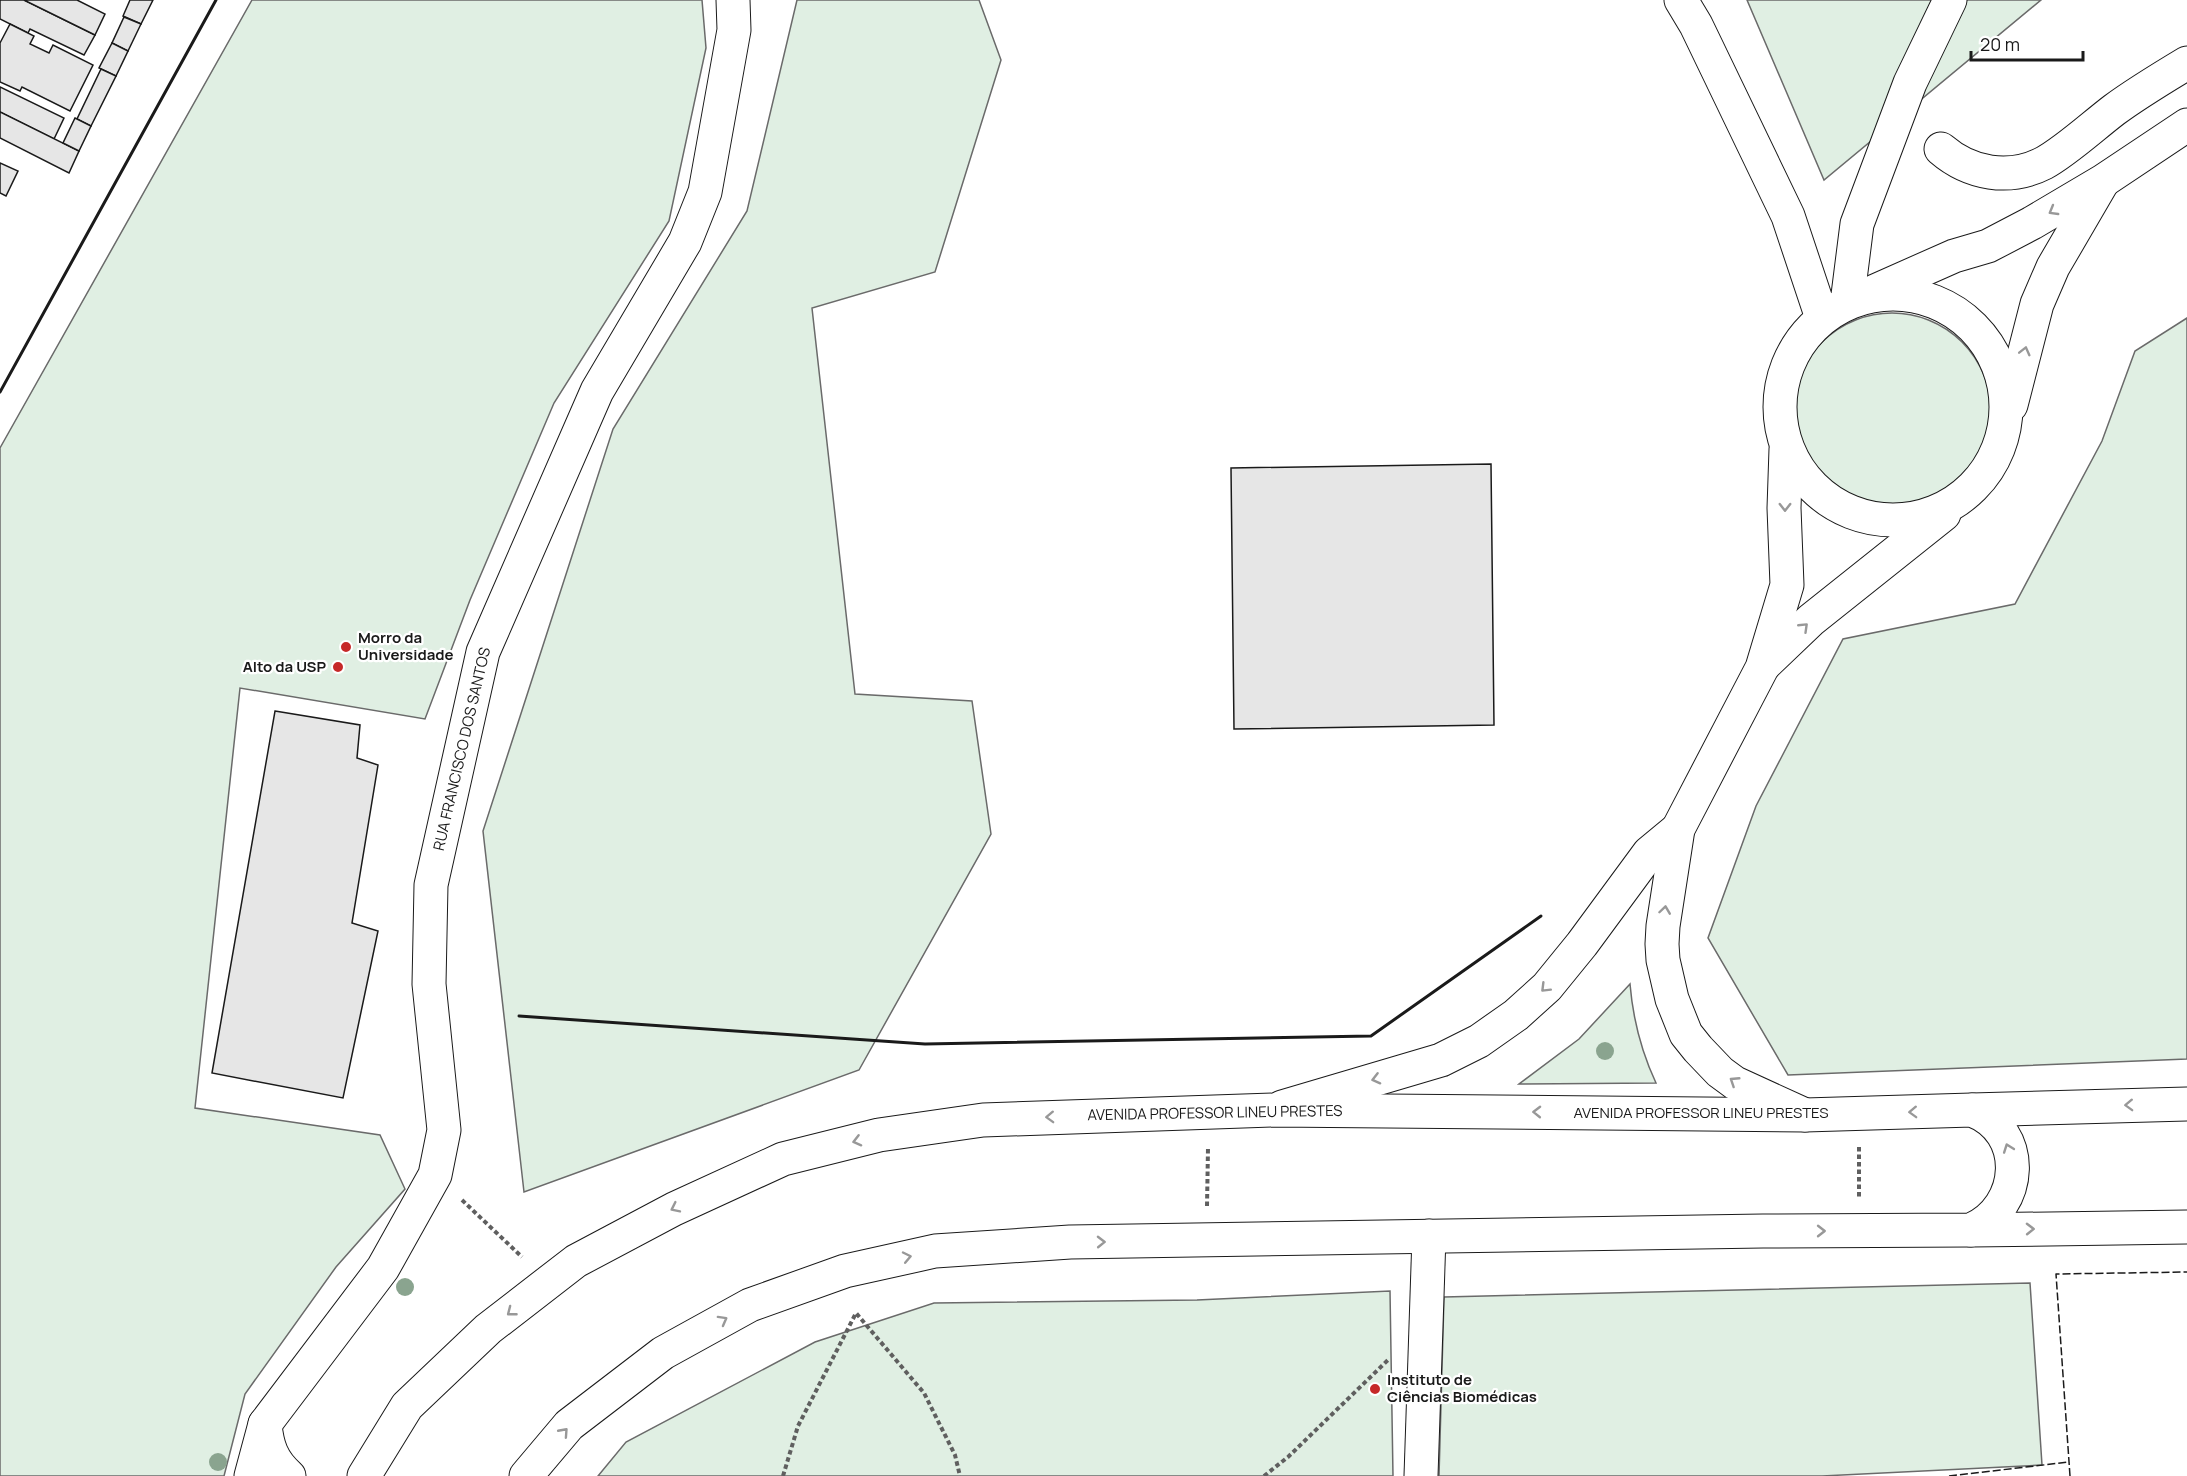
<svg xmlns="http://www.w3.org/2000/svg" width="2187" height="1476" font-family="Manrope,sans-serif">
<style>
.green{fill:#e0efe3;stroke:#6a6a6a;stroke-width:1.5}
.building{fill:#e6e6e6;stroke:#1a1a1a;stroke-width:1.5}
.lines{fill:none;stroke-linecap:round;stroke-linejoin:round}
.minor-casing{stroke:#1a1a1a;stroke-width:35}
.major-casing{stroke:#1a1a1a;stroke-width:35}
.path{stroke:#5f5f5f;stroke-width:4;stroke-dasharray:4.5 3;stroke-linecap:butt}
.minor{stroke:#fff;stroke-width:33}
.major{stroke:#fff;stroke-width:33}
.fence{stroke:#1a1a1a;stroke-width:1.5;stroke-dasharray:8 3;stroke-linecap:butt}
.wall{stroke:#1a1a1a;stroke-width:3}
.tree{fill:#8aa48f}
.oneway{stroke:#989898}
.poi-dot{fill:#c62828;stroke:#fff;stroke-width:2}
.labels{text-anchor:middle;stroke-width:4.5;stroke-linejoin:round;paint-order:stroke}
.poi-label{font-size:15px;font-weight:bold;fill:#1a1a1a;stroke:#fff;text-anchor:start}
.street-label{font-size:15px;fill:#1a1a1a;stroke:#fff}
</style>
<rect width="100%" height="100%" fill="#fff"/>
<g class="green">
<polygon points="252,0 702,0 706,48 669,221 554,403 470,600 425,719 240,688 195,1108 380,1135 405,1189 336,1267 245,1394 224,1476 0,1476 0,448"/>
<polygon points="797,0 979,0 1001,60 935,272 812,308 855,694 972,701 991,834 859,1070 524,1192 483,831 613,429 747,211"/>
<polygon points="1747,0 2041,0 1824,180"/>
<circle cx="1892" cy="412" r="99"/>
<polygon points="2187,318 2187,1059 1788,1075 1708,938 1756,806 1843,639 2015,604 2102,441 2135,351"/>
<path d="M1630,984c3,36 11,67 26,99l-137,1 60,-45z"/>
<polygon points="2030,1283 2042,1465 1822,1476 1439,1476 1444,1297"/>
<polygon points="1390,1291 1393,1476 598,1476 626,1442 815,1342 934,1303 1197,1300"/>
</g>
<g class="building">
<polygon points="0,0 24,0 95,35 84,55 30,29 28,33 0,19"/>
<polygon points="24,0 77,0 105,14 95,35"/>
<polygon points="130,0 153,0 141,24 123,16"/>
<polygon points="124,17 141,24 128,51 112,43"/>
<polygon points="10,24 34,36 30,44 49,53 53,45 93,65 70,111 22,87 20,91 0,82 0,43"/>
<polygon points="112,43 128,51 116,76 99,68"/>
<polygon points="101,69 116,76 91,126 77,119"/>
<polygon points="0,87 64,118 54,139 0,112"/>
<polygon points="0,112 79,151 69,173 0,138"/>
<polygon points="75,118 91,126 79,151 63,143"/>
<polygon points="0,163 18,171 6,196 0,193"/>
<polygon points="1491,464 1494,725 1234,729 1231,468"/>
<polygon points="275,711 360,725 357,758 378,765 352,923 378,931 343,1098 212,1073"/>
</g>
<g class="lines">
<defs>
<g id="minor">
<polyline points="1681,0 1696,25 1788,216 1822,318"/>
<path d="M1941,149c29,25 68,32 103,14 22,-12 49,-37 70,-53 23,-17 48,-32 73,-47"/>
<polyline points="1875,291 1954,256 1988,246 2032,223 2103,181 2187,125"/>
<circle cx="1893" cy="407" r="113"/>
<polyline points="1847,303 1857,224 1910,83 1950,0"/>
<polyline points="2011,405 2037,304 2053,267 2102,183"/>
<polyline points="1786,449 1784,508 1787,585 1762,668 1678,829 1663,926 1662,944 1663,960 1672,999 1686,1034 1698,1049 1720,1072 1735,1083 1805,1115"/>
<polyline points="1765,664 1811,620 1944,514"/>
<polyline points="1282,1107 1441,1060 1479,1041 1516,1015 1547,987 1582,944 1649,853 1678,829"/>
<polyline points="1972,1110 2187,1104"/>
<polyline points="1971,1230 2187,1227"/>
<path d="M265,1424c2,22 7,37 24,52"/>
<polyline points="251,1476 265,1424 383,1268 435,1175 444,1130 429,984 431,885 483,652 597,391 685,242 705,192 734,30 733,0"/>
<polyline points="1421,1476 1429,1236"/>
</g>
<path id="major" d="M364,1476l43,-70 81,-77 88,-68 98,-52 109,-50 96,-24 104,-15 291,-10 531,5 167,-5c56,21 52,97 -1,120l-208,1 -693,11 -135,9 -90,20 -95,34 -87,48 -94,72 -43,51"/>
</defs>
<use href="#minor" class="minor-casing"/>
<use href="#major" class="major-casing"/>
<g class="path">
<polyline points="1859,1147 1859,1197"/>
<polyline points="462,1200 522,1257"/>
<polyline points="1207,1206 1208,1148"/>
<polyline points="783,1476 798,1426 856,1313 924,1393 955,1455 960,1476"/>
<polyline points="1264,1476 1288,1457 1388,1360"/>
</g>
<use href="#minor" class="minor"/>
<use href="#major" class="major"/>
<g class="fence">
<polyline points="1949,1476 2069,1462"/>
<polyline points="2070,1476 2056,1274 2187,1272"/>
</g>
<g class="wall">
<polyline points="0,392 216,0"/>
<polyline points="519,1016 925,1044 1371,1036 1541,916"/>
</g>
</g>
<g class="tree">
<circle cx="1605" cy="1051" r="9"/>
<circle cx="405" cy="1287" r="9"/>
<circle cx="218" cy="1462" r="9"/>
</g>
<defs><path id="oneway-chevron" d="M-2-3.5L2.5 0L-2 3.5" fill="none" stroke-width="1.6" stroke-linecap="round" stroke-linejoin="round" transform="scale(1.5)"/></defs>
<g class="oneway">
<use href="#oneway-chevron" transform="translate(2053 211) rotate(150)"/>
<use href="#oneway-chevron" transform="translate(2025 351) rotate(-76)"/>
<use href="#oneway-chevron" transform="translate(1785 507) rotate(90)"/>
<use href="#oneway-chevron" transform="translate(1804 627) rotate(-44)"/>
<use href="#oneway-chevron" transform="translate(1665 910) rotate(-82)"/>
<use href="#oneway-chevron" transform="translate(1545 988) rotate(135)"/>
<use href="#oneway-chevron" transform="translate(1376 1079) rotate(166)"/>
<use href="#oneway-chevron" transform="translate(1734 1081) rotate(-147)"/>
<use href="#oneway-chevron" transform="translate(2129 1105) rotate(178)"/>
<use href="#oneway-chevron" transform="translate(1537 1112) rotate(-179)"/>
<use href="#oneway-chevron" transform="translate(1913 1112) rotate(178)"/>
<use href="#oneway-chevron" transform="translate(1050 1117) rotate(178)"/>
<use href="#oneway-chevron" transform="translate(857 1141) rotate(166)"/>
<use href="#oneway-chevron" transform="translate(2008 1148) rotate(-110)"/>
<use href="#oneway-chevron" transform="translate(675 1208) rotate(154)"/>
<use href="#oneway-chevron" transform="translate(2030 1229) rotate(-1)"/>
<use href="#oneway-chevron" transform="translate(1821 1231)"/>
<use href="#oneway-chevron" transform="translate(1101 1242) rotate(-1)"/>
<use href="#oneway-chevron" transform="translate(907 1257) rotate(-12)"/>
<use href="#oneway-chevron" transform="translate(511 1312) rotate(142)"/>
<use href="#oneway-chevron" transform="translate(723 1320) rotate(-29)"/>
<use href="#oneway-chevron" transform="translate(564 1432) rotate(-48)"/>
</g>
<g class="poi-dot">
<circle cx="346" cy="647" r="6"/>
<circle cx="338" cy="667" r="6"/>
<circle cx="1375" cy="1389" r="6"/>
</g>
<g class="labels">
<g class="poi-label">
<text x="358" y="643">Morro da<tspan x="358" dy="17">Universidade</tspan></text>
<text x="326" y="672" text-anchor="end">Alto da USP</text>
<text x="1387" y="1385">Instituto de<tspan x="1387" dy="17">Ciências Biomédicas</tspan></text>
</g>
<g class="street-label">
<text transform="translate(462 749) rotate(-77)" y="5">RUA FRANCISCO DOS SANTOS</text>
<text transform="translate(1215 1113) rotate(-1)" y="5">AVENIDA PROFESSOR LINEU PRESTES</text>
<text x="1701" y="1118">AVENIDA PROFESSOR LINEU PRESTES</text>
</g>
</g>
<path d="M1971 51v9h112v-9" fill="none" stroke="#1a1a1a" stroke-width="3"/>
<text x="1980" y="51" font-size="18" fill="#1a1a1a" stroke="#ffffff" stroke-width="4.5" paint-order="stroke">20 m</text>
</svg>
